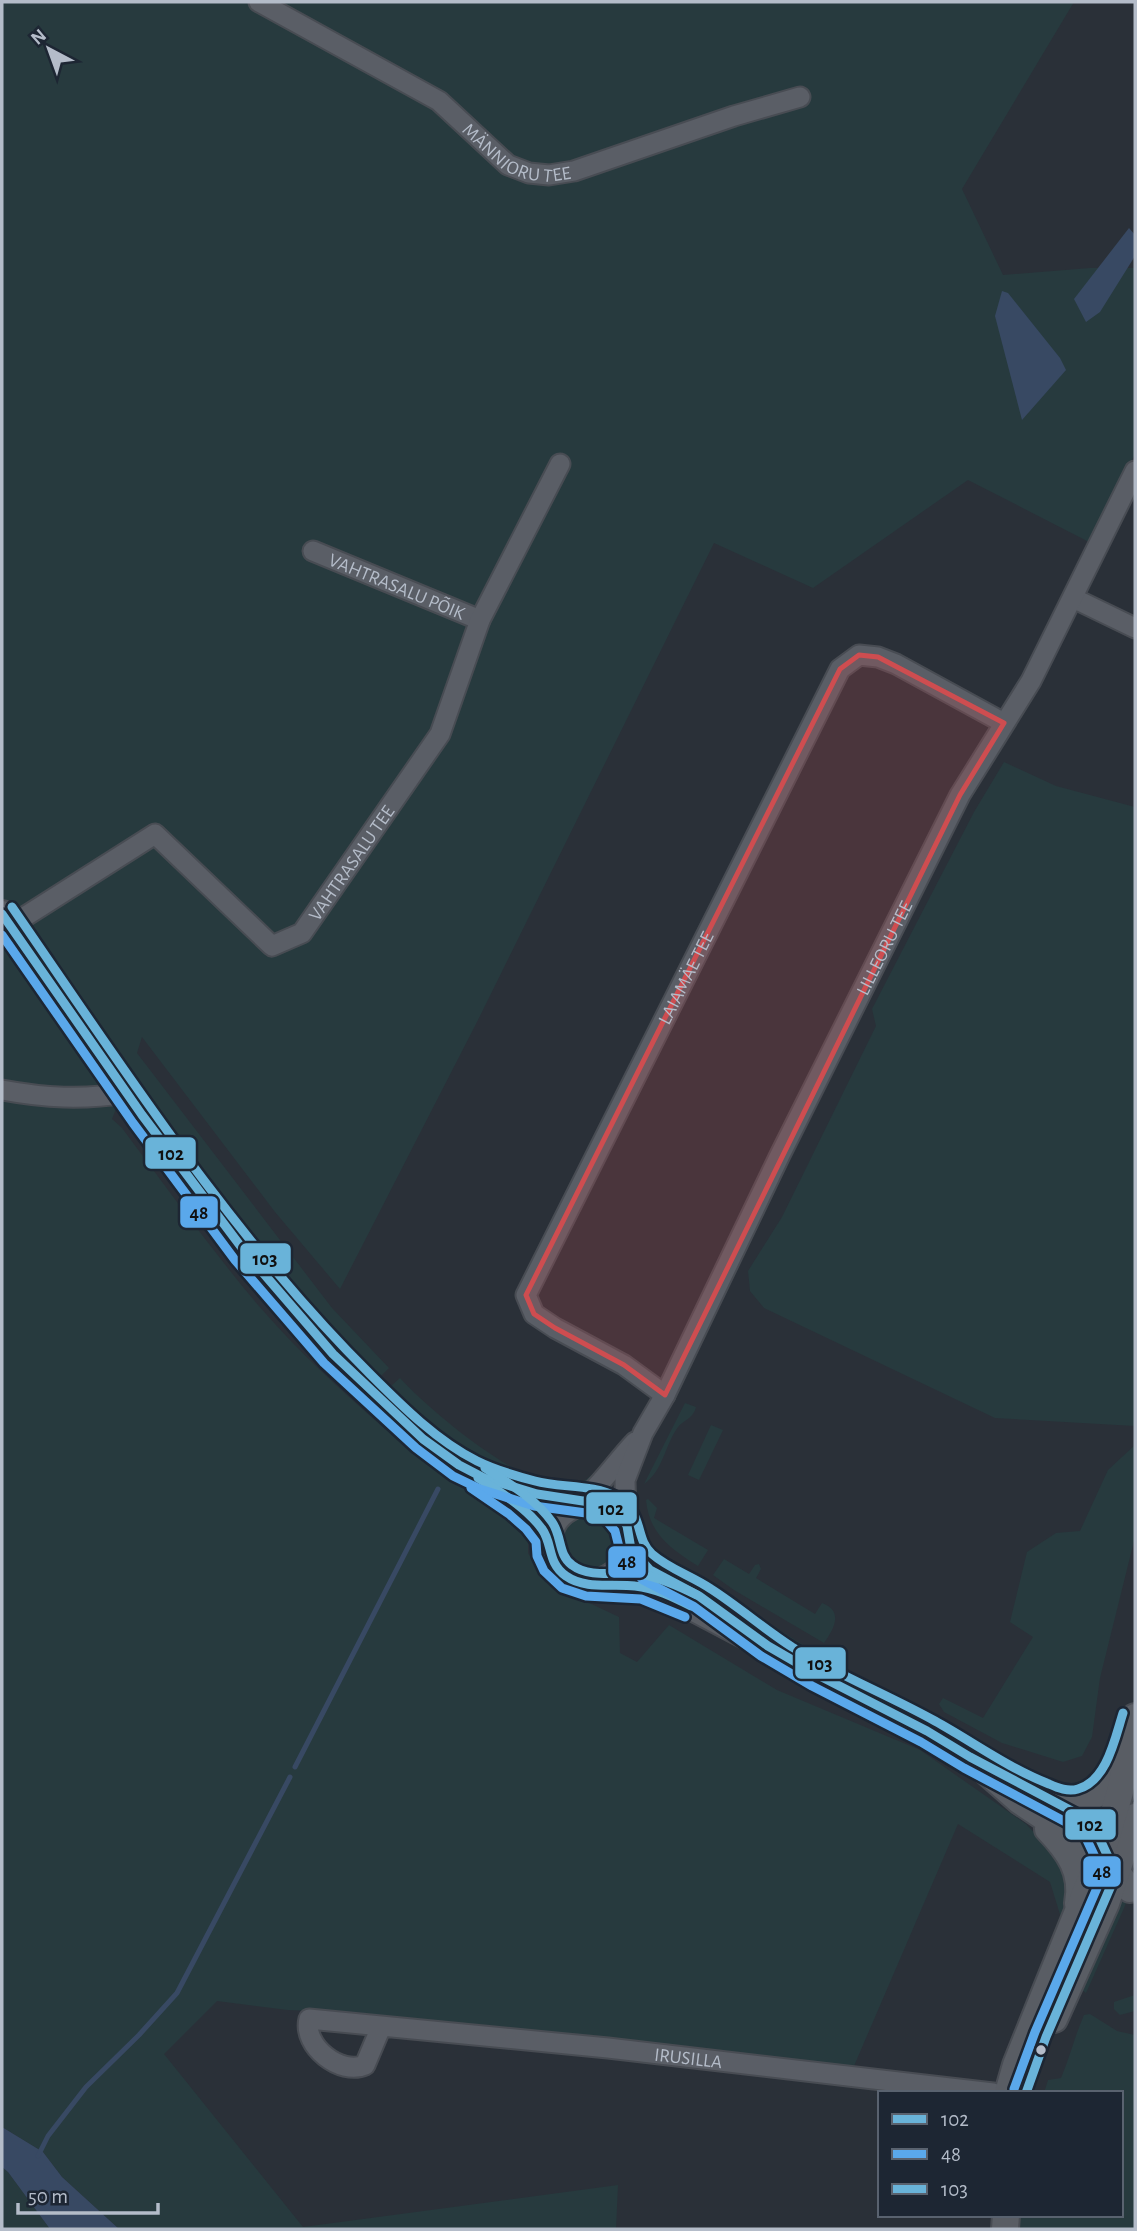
<svg xmlns="http://www.w3.org/2000/svg" width="1137" height="2231" font-family="'Alegreya Sans',sans-serif">
<style>
.green{fill:#273a3e}
.water{fill:#384963}
.lines{fill:none;stroke-linecap:round;stroke-linejoin:round}
.stream{stroke:#384963;stroke-width:5}
.street-casing{stroke:#484c53;stroke-width:23}
.secondary-casing{stroke:#484c53;stroke-width:30}
.street{stroke:#5a5e66;stroke-width:19}
.secondary{stroke:#595d64;stroke-width:26}
.bus-1-casing{stroke:#1d2633;stroke-width:14}
.bus-2-casing{stroke:#1d2633;stroke-width:14}
.bus-3-casing{stroke:#1d2633;stroke-width:14}
.bus-1{stroke:#69b3d9;stroke-width:9}
.bus-2{stroke:#5aa8eb;stroke-width:9}
.bus-3{stroke:#69b3d9;stroke-width:9}
.marked{fill:#ce4d50;fill-opacity:0.2;stroke:#ce4d50;stroke-width:5;stroke-linejoin:round}
.bus-dot{fill:#b4bcc9;stroke:#1d2633;stroke-width:2.5}
.labels{text-anchor:middle;stroke-width:6;stroke-linejoin:round;paint-order:stroke}
.street-label{font-size:19px;fill:#b4bcc9;stroke:#1d2633}
.line-badge{stroke:#1d2633;stroke-width:2.5}
.pale-badge-label{font-size:19px;text-anchor:middle;font-weight:bold;fill:#111}
</style>
<rect width="100%" height="100%" fill="#2a3038"/>
<g class="green">
<path d="M2,2h1072l-112,187 41,86 87,-7h45v186l-46,88 -121,-62 -155,108 -99,-45 -236,477 -138,269 -65,-77 -133,-175 -5,16 195,255 57,60 -11,11 -90,-95 -74,-94 -83,-120 -19,49 10,9c44,59 88,120 136,177 38,44 82,85 125,122 45,39 96,68 145,99v27l17,29 74,35 1,36 17,9 32,-37 108,65 143,60 106,74 31,33 12,28 -7,36 -12,-39 -92,-58 -104,242 -492,-53 -74,-3 -71,-9 -53,53 139,173 315,-42 -2,44h-497l-57,-52 -19,-25 -41,-25z"/>
<polygon points="1004,762 1056,786 1135,807 1135,1426 995,1418 764,1308 750,1291 748,1271 782,1217 876,1026 872,1009 974,812"/>
<path d="M400,1378c29,32 133,121 177,107 7,-3 13,-9 18,-13l6,2 -23,17 -89,-21 -30,-20 -61,-52 -8,-11z"/>
<path d="M685,1403l11,4c-3,12 -11,12 -18,20 -13,18 -15,44 -34,57z"/>
<polygon points="711,1425 723,1430 699,1480 688,1475"/>
<polygon points="1135,1445 1135,1537 1100,1678 1092,1737 1082,1756 1063,1762 1002,1743 944,1712 939,1704 943,1698 983,1718 1033,1637 1010,1622 1027,1552 1056,1533 1080,1531 1108,1470"/>
<path d="M648,1499l9,9 -3,10 54,32 -10,16c-27,-17 -49,-32 -52,-66z"/>
<circle cx="589" cy="1542" r="28"/>
<path d="M724,1559l25,15 6,-9 4,-1 2,5 -5,9 59,36 7,-11c22,8 12,26 2,40l-90,-53 -21,-15z"/>
<polygon points="712,1588 716,1590 813,1651 798,1651 789,1646 707,1593"/>
<polygon points="1120,1897 1127,1900 1124,1908 1086,1993 1081,1989"/>
<polygon points="1135,1995 1135,2011 1120,2015 1114,2009 1114,2002"/>
<path d="M1090,2014l27,17 18,4v194h-117v-14h103v-122h-77l4,-13 13,-2c9,-21 14,-43 23,-63z"/>
<polygon points="2,2167 8,2172 50,2229 2,2229"/>
</g>
<g class="water">
<polygon points="1129,228 1135,235 1135,256 1100,312 1086,322 1074,299"/>
<polygon points="1002,291 1008,293 1060,358 1066,370 1022,420 995,316"/>
<polygon points="2,2127 43,2152 62,2177 119,2229 50,2229 8,2172 2,2167"/>
</g>
<g class="lines">
<g class="stream">
<polyline points="295,1767 438,1489"/>
<polyline points="38,2156 48,2136 86,2087 139,2035 177,1993 290,1777"/>
</g>
<defs>
<g id="street">
<path id="s1" d="M259,2l180,99 69,64 21,8 20,2 25,-4 160,-55 66,-19"/>
<path id="s2" d="M313,551l167,69"/>
<polyline points="1073,598 1135,628"/>
<path id="s3" d="M10,926l145,-92 117,112 30,-13 138,-199 40,-114 80,-156"/>
<path d="M2,1090c43,8 81,10 124,3"/>
<path id="s4" d="M665,1395l-41,-30 -69,-37 -21,-14 -8,-19 314,-626 19,-14 19,2 18,7 108,59"/>
<path d="M581,1502c21,-18 35,-40 54,-60"/>
<path id="s5" d="M626,1522l-1,-42 18,-47 22,-38 115,-240 180,-360 71,-114 104,-210"/>
<path id="s6" d="M381,2027l-16,38c-24,11 -63,-19 -56,-46l299,29 385,45"/>
</g>
<g id="secondary">
<path d="M2,914c55,80 110,159 167,238 50,69 100,137 159,198 32,33 65,65 101,93 40,31 89,54 119,95"/>
<path d="M496,1481c21,6 41,14 63,19 12,2 25,0 38,2 22,4 38,27 33,49 -4,18 -17,27 -33,32"/>
<path d="M581,1502c-16,6 -29,15 -32,33 -2,8 -1,15 2,22 14,36 56,25 86,29 15,3 28,8 42,14l248,131 43,26 50,44 54,36 29,12"/>
<polyline points="631,1549 650,1570 683,1587"/>
<path d="M1022,1784c21,11 63,27 75,48 13,23 13,35 33,57"/>
<path d="M1054,1800c36,7 52,-8 65,-40"/>
<path d="M1048,1829c21,22 36,43 30,74"/>
<polyline points="1054,2019 1106,1903 1135,1817"/>
<polyline points="1008,2093 1016,2065 1103,1849 1120,1792 1135,1717"/>
<polyline points="1005,2229 1006,2215"/>
</g>
</defs>
<use href="#street" class="street-casing"/>
<use href="#secondary" class="secondary-casing"/>
<use href="#street" class="street"/>
<use href="#secondary" class="secondary"/>
<defs>
<g id="bus-1">
<polyline points="2,914 142,1115 245,1252 333,1354 423,1439 459,1465 484,1478 537,1494 596,1503 611,1508 621,1516 627,1526 631,1549 650,1570 699,1596 768,1646 818,1675 927,1731 970,1757 1085,1818 1096,1831 1116,1874 1046,2037 1026,2093"/>
<path d="M478,1478c22,14 48,29 64,51 11,15 5,34 24,47 20,14 46,7 69,10 20,2 38,11 56,20"/>
</g>
<g id="bus-2">
<polyline points="2,935 133,1123 235,1260 324,1363 416,1448 453,1476 480,1489 534,1506 586,1513 605,1519 615,1531 621,1555 643,1580 693,1606 761,1656 812,1686 921,1742 964,1768 1077,1828 1086,1838 1103,1874 1035,2032 1014,2089"/>
<polyline points="471,1488 509,1514 526,1529 536,1542 537,1556 544,1571 562,1588 586,1596 641,1599 685,1617"/>
</g>
<g id="bus-3">
<path d="M12,907c111,161 219,329 359,468 31,31 66,66 106,86 18,9 39,15 58,20 26,7 58,3 82,16 28,16 17,41 35,57 17,15 40,22 59,35 28,18 53,40 81,58 46,28 96,48 143,74 38,21 73,47 114,63 9,4 19,8 29,5 29,-8 37,-51 45,-76"/>
<path d="M485,1468c23,15 51,31 67,54 10,14 6,33 20,43 18,14 47,6 69,9 20,4 38,12 56,21"/>
</g>
</defs>
<use href="#bus-1" class="bus-1-casing"/>
<use href="#bus-2" class="bus-2-casing"/>
<use href="#bus-3" class="bus-3-casing"/>
<use href="#bus-1" class="bus-1"/>
<use href="#bus-2" class="bus-2"/>
<use href="#bus-3" class="bus-3"/>
</g>
<path class="marked" d="M859,655l19,2 126,66 -44,72 -295,600 -41,-30 -69,-37 -21,-14 -8,-19 314,-626z"/>
<circle class="bus-dot" cx="1041" cy="2050" r="6"/>
<g class="labels">
<g class="street-label">
<text dy="7" stroke="none"><textPath href="#s1" startOffset="303">MÄNNIORU TEE</textPath></text>
<text dy="7" stroke="none"><textPath href="#s2" startOffset="91">VAHTRASALU PÕIK</textPath></text>
<text dy="7" stroke="none"><textPath href="#s3" startOffset="452">VAHTRASALU TEE</textPath></text>
<text dy="7" stroke="none"><textPath href="#s5" startOffset="634">LILLEORU TEE</textPath></text>
<text dy="7" stroke="none"><textPath href="#s4" startOffset="530">LAIAMÄE TEE</textPath></text>
<text dy="7" stroke="none"><textPath href="#s6" startOffset="508">IRUSILLA</textPath></text>
</g>
</g>
<g class="line-badge">
<rect x="144" y="1136" width="53" height="34" rx="7" fill="#69b3d9"/>
<rect x="179" y="1195" width="40" height="34" rx="7" fill="#5aa8eb"/>
<rect x="239" y="1242" width="53" height="33" rx="7" fill="#69b3d9"/>
<rect x="585" y="1491" width="53" height="34" rx="7" fill="#69b3d9"/>
<rect x="607" y="1545" width="40" height="34" rx="7" fill="#5aa8eb"/>
<rect x="794" y="1646" width="53" height="34" rx="7" fill="#69b3d9"/>
<rect x="1064" y="1808" width="53" height="33" rx="7" fill="#69b3d9"/>
<rect x="1082" y="1855" width="40" height="33" rx="7" fill="#5aa8eb"/>
</g>
<g class="pale-badge-label">
<text x="171" y="1160">102</text>
<text x="199" y="1219">48</text>
<text x="265" y="1265">103</text>
<text x="611" y="1515">102</text>
<text x="627" y="1568">48</text>
<text x="820" y="1670">103</text>
<text x="1090" y="1831">102</text>
<text x="1102" y="1878">48</text>
</g>
<rect width="1137" height="2231" fill="none" stroke="#b4bcc9" stroke-width="7"/>
<rect x="878" y="2091" width="245" height="126" fill="#1d2633" stroke="#59626f" stroke-width="2"/>
<rect x="892" y="2114" width="35" height="10" fill="#69b3d9" stroke="#59626f" stroke-width="2"/>
<text x="941" y="2126" font-size="21" fill="#b4bcc9">102</text>
<rect x="892" y="2149" width="35" height="10" fill="#5aa8eb" stroke="#59626f" stroke-width="2"/>
<text x="941" y="2161" font-size="21" fill="#b4bcc9">48</text>
<rect x="892" y="2184" width="35" height="10" fill="#69b3d9" stroke="#59626f" stroke-width="2"/>
<text x="941" y="2196" font-size="21" fill="#b4bcc9">103</text>
<g transform="translate(49 49) rotate(319)" stroke="#1d2633" stroke-width="5" paint-order="stroke">
<path d="M0-5L12 26L0 18L-12 26Z" fill="#b4bcc9"/>
<text y="-10" font-size="19" font-weight="bold" text-anchor="middle" fill="#b4bcc9">N</text>
</g>
<path d="M18 2203v10h140v-10" fill="none" stroke="#b4bcc9" stroke-width="3.5"/>
<text x="28" y="2203" font-size="21" fill="#b4bcc9" stroke="#1d2633" stroke-width="5" paint-order="stroke">50 m</text>
</svg>
